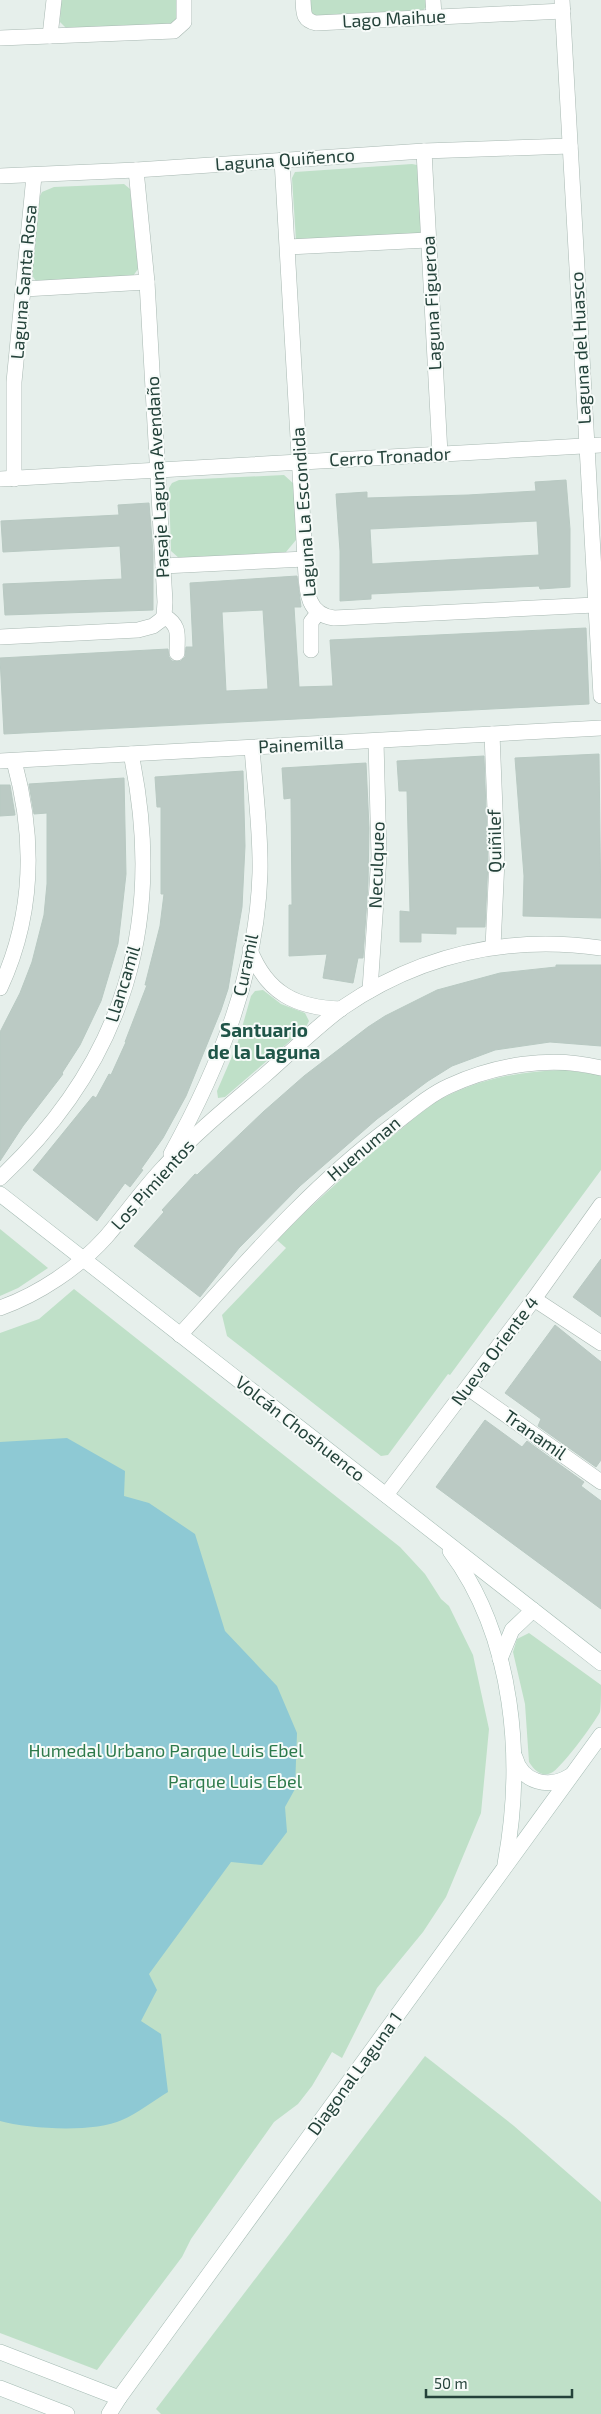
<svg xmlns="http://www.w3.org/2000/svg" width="601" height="2414" font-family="'Exo 2',sans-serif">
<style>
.green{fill:#bfe0c8}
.water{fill:#8ec9d4}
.building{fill:#bbcac4;stroke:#b8c9c2;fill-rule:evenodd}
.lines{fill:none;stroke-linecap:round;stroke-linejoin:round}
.street-casing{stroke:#a8b8b2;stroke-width:16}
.secondary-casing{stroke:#a4bbb3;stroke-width:16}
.street{stroke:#fff;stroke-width:15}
.secondary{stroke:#fff;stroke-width:15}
.labels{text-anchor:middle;stroke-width:4;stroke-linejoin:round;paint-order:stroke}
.street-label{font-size:18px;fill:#24423a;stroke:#f7fbf9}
.park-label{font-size:18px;fill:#2d7a4b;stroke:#f7fbf9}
.neighbourhood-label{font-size:19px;font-weight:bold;fill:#1f5548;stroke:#f7fbf9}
</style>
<rect width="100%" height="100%" fill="#e6efeb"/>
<g class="green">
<polygon points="61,0 179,0 179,19 169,25 67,29 60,22"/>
<path d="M306,0h121c1,7 -3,10 -9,13l-108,3z"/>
<polygon points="412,164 417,165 418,168 421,234 296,241 292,178 295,172"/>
<polygon points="124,184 130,189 138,269 133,276 36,281 31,274 40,196 42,192 54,187"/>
<polygon points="284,475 294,484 296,540 286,552 180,559 171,551 169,488 172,483 179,480"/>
<polygon points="263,990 281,1004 305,1013 309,1021 306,1027 225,1097 218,1098 217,1091 237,1045 251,996 255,991"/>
<path d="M565,1070l36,5v95l-151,205 -2,-1 -60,81 -7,1 -154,-120 -5,-21 64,-67 -9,-8c37,-38 77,-73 118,-106 18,-14 35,-31 56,-40 37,-17 73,-23 114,-24z"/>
<polygon points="0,1229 48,1268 18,1288 0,1296"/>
<polygon points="74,1289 400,1547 425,1574 441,1599 449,1606 473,1655 489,1729 481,1813 446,1897 423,1932 377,1988 342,2058 332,2052 312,2086 298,2104 274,2122 191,2239 182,2257 97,2370 0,2333 0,1333 39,1319"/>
<path d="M529,1633l72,52c0,8 0,20 -1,27 -5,10 -40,58 -49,61 -10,4 -17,-3 -22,-11l-4,-58 -12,-52 4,-13z"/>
<polygon points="425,2056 514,2126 601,2202 601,2414 161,2414 156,2409"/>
</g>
<path class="water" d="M67,1438l58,33 -1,25 25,7 46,31 30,97 52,55 20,47 -2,56 -10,18 2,25 -25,33 -31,-3 -82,112 8,16 -16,31 20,13 7,58c-15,9 -30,21 -46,28 -27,13 -94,9 -122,1v-679z"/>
<g class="building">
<path d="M566,480l4,49v58l-30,2 -1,-3 -168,8v5l-31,2v-50l-4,-57 31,-2v6l101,-3 68,-4 -1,-9zM537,521l2,34 -167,9 -2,-35z"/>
<polygon points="149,503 153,552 153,610 5,615 3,584 122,579 120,546 3,552 1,521 119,515 118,505"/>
<path d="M297,576l4,31h-7l5,80 34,-1 -3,-46 256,-12 3,76 -585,30 -4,-76 168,-9 1,8 3,4h9l4,-4 1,-10h7l-3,-64zM263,610l5,79 -42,2 -4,-79z"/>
<polygon points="599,754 601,918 523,916 524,876 515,758"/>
<polygon points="484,756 488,862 485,927 456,927 456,934 421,933 421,942 400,942 400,911 410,912 407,791 399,791 397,761"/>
<polygon points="366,763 369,828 368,884 363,958 358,958 353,983 323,978 327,954 289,956 289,905 292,905 291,798 284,799 282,768"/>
<polygon points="243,771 245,846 242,907 228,989 221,1010 186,1096 163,1138 141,1169 143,1170 130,1187 125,1183 97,1221 33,1170 93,1096 96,1098 109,1074 111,1075 126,1042 125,1042 147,985 145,985 160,926 164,894 161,894 161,807 157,807 155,777"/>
<polygon points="124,778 126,874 122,910 118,944 101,1001 80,1045 62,1073 63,1074 23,1126 0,1161 0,1032 20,993 32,962 44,915 47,884 47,813 34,814 29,784"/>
<polygon points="0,785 10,785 15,815 0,816"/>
<polygon points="556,965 601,965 601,1046 550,1042 495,1050 452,1066 428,1081 377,1119 300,1186 239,1248 200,1297 134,1246 164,1212 162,1210 195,1174 197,1175 263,1112 304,1076 368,1027 385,1016 437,990 500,973 556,967"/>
<polygon points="601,1259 601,1317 573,1297"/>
<polygon points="555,1325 601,1362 601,1460 596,1467 538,1426 541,1419 505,1393"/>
<polygon points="485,1420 522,1447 527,1441 584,1482 581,1486 601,1501 601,1609 436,1487"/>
</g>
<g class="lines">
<defs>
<g id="street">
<path d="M303,0c1,12 -1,20 13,23l247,-12"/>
<polyline points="433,0 434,16"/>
<polyline points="562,0 601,696"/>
<polyline points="50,36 54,0"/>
<polyline points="0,38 174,31 184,22 184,0"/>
<polyline points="424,151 440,454"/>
<path d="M282,160l23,399c2,25 -2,55 29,59l261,-13"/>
<polyline points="0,176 136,170 424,151 570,146"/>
<polyline points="288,247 428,240"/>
<polyline points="24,289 147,282"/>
<polyline points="0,479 601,445"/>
<polyline points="14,479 14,382 34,176"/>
<polyline points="163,566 305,559"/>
<path d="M164,616c17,10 13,19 13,37"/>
<polyline points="0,637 138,630 153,626 161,620 164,616 165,602 147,282 136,170"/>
<polyline points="311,650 311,622 318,613"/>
<polyline points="492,734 497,860 493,947"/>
<polyline points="0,761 601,728"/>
<path d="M250,950c17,43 46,58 91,59"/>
<path d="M0,988c34,-73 35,-151 14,-227"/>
<polyline points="370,990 379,856 376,741"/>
<path d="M171,1154c48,-87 86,-180 89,-281 1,-41 -5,-84 -8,-125"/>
<path d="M0,1178c125,-117 166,-257 131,-424"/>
<polyline points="534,1299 601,1343"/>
<path d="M0,1308c39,-14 78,-40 106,-71 20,-23 37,-48 58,-70 30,-33 67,-63 101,-92 25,-22 50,-47 77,-67 79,-54 165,-73 259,-60"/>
<path d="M180,1335c67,-74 132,-150 213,-210 18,-14 36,-30 56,-39 46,-21 102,-31 152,-18"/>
<polyline points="468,1388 601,1482"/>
<polyline points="386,1495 534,1299 601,1205"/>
</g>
<g id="secondary">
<polyline points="0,1194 601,1663"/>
<path d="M450,1551c65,87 74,211 55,313"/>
<polyline points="500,1659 512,1630 533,1610"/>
<path d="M515,1757c7,26 34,32 55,19"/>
<polyline points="0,2352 119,2398"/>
<polyline points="0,2388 67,2414"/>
<polyline points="109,2414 119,2398 601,1735"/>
</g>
</defs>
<use href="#street" class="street-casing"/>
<use href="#secondary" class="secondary-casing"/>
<use href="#street" class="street"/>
<use href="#secondary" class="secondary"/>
</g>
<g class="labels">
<g class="street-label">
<text transform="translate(394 19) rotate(-3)" y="6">Lago Maihue</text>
<text transform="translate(285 160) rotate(-4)" y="6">Laguna Quiñenco</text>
<text transform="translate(24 282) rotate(-85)" y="6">Laguna Santa Rosa</text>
<text transform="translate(432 303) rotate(-93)" y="6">Laguna Figueroa</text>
<text transform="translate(581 348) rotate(-93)" y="6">Laguna del Huasco</text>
<text transform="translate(390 457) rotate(-3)" y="6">Cerro Tronador</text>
<text transform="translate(158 477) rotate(-93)" y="6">Pasaje Laguna Avendaño</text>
<text transform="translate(304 512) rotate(-94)" y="6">Laguna La Escondida</text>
<text transform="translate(301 745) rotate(-3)" y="6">Painemilla</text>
<text transform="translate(495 841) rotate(-91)" y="6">Quiñilef</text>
<text transform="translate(377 865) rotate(-88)" y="6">Neculqueo</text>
<text transform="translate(246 965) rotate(-78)" y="6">Curamil</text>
<text transform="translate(123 984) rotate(-73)" y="6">Llancamil</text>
<text transform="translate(364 1149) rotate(-40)" y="6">Huenuman</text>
<text transform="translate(153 1185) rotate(-48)" y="6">Los Pimientos</text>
<text transform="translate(495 1351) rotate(-53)" y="6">Nueva Oriente 4</text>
<text transform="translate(300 1429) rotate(38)" y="6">Volcán Choshuenco</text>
<text transform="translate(535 1435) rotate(35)" y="6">Tranamil</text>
<text transform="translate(355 2074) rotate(-54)" y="6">Diagonal Laguna 1</text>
</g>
<g class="park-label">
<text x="166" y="1757">Humedal Urbano Parque Luis Ebel</text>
<text x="235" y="1788">Parque Luis Ebel</text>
</g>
<g class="neighbourhood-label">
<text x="264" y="1037">Santuario<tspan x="264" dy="22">de la Laguna</tspan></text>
</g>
</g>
<path d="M426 2389v8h146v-8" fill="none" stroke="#24423a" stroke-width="2.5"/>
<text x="434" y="2389" font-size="15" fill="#24423a" stroke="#f7fbf9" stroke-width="4" paint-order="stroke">50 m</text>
</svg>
